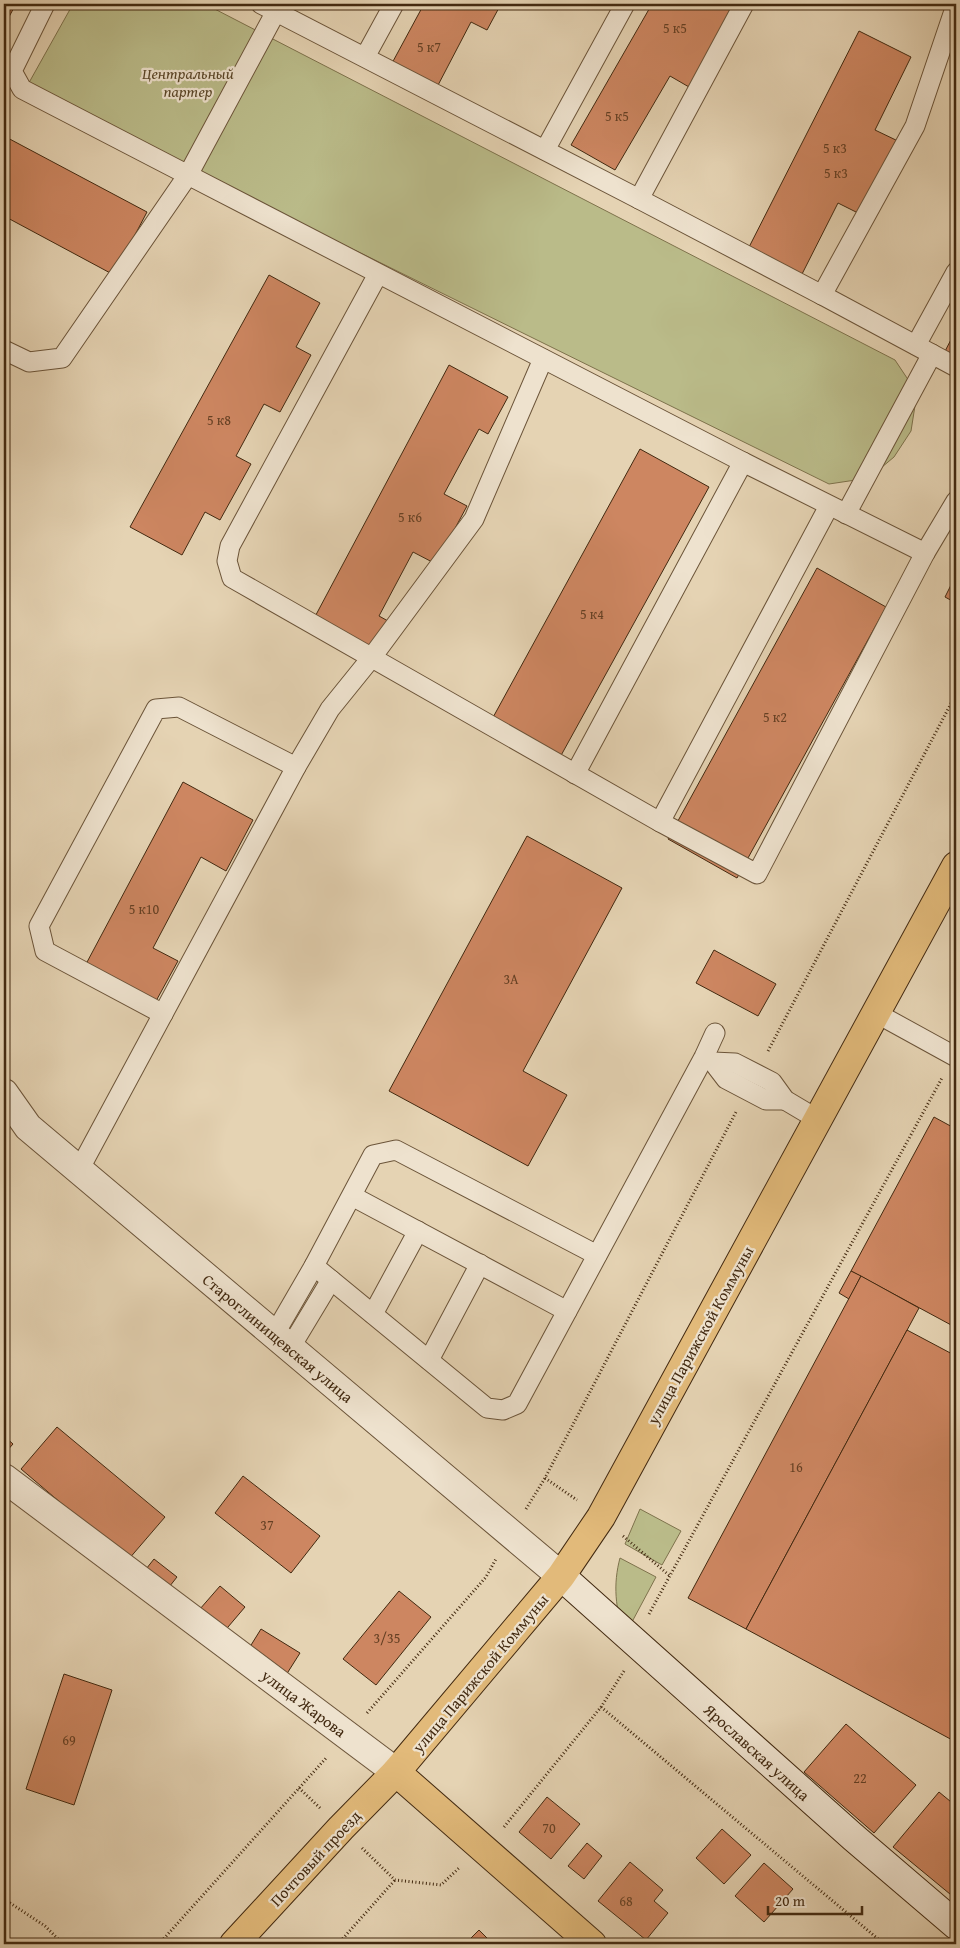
<svg xmlns="http://www.w3.org/2000/svg" width="960" height="1948" font-family="'Gentium Book Plus',serif">
<style>
.green{fill:#babb89;stroke:#7e724c}
.building{fill:#cd8661;stroke:#422910}
.lines{fill:none;stroke-linecap:round;stroke-linejoin:round}
.service-casing{stroke:#6b5439;stroke-width:21}
.minor-casing{stroke:#6b5439;stroke-width:30}
.secondary-casing{stroke:#422910;stroke-width:30}
.primary-casing{stroke:#422910;stroke-width:30}
.path{stroke:#422910;stroke-width:3;stroke-dasharray:1 2.5;stroke-linecap:butt}
.service{stroke:#eee2ce;stroke-width:19}
.minor{stroke:#eee2ce;stroke-width:28}
.secondary{stroke:#eee2ce;stroke-width:28}
.primary{stroke:#e2ba7a;stroke-width:28}
.labels{text-anchor:middle;stroke-width:4.5;stroke-linejoin:round;paint-order:stroke}
.number-label{font-size:14px;fill:#654024}
.park-label{font-size:16px;font-style:italic;fill:#5a4628;stroke:#eee2ce}
.street-label{font-size:16px;fill:#422910;stroke:#eee2ce}
</style>
<rect width="100%" height="100%" fill="#e5d3b3"/>
<filter id="stains"><feTurbulence type="fractalNoise" baseFrequency=".004" numOctaves="4"/><feColorMatrix values="0 0 0 0 .2 0 0 0 0 .09 0 0 0 0 .02 0 0 0 .5 -.17"/></filter>
<radialGradient id="worn" r=".72"><stop offset=".6" stop-color="#630" stop-opacity="0"/><stop offset="1" stop-color="#630" stop-opacity=".3"/></radialGradient>
<g class="green">
<polygon points="73,4 205,4 895,360 917,393 911,431 894,457 869,478 829,484 26,88"/>
<polygon points="640,1509 681,1531 662,1565 625,1544"/>
<path d="M620,1558l36,19 -31,58c-10,-26 -12,-51 -5,-77z"/>
</g>
<g class="building">
<polygon points="4,4 16,4 4,26"/>
<polygon points="424,4 501,4 487,30 471,22 436,89 391,65"/>
<polygon points="652,4 737,4 689,87 670,76 615,170 571,145"/>
<polygon points="859,31 911,57 875,130 900,142 862,215 838,203 799,280 746,253"/>
<polygon points="4,136 147,212 114,275 4,216"/>
<polygon points="269,275 320,303 296,347 311,355 280,412 264,404 236,456 251,464 220,520 205,512 182,555 130,527"/>
<polygon points="956,330 956,364 942,357"/>
<polygon points="449,365 508,397 488,434 479,429 444,494 467,506 436,564 413,552 379,616 388,621 369,657 310,626"/>
<polygon points="640,449 709,487 553,770 485,732"/>
<polygon points="817,568 886,607 737,878 668,839"/>
<polygon points="956,575 956,603 945,597"/>
<polygon points="183,782 253,820 226,871 201,857 153,948 178,961 156,1001 86,964"/>
<polygon points="527,836 622,888 523,1071 567,1095 528,1166 389,1091"/>
<polygon points="714,950 776,984 758,1016 696,983"/>
<polygon points="934,1117 956,1129 956,1319 953,1326 851,1271"/>
<polygon points="851,1271 861,1276 849,1299 839,1293"/>
<polygon points="861,1276 919,1308 746,1629 688,1598"/>
<polygon points="907,1330 956,1356 956,1742 746,1629"/>
<polygon points="57,1427 165,1517 128,1560 21,1469"/>
<polygon points="4,1436 13,1444 4,1454"/>
<polygon points="243,1476 320,1536 291,1573 215,1513"/>
<polygon points="154,1559 177,1577 154,1606 131,1588"/>
<polygon points="220,1586 245,1607 211,1647 186,1625"/>
<polygon points="399,1591 431,1617 376,1685 343,1659"/>
<polygon points="261,1629 300,1653 281,1683 243,1658"/>
<polygon points="64,1674 112,1690 74,1805 26,1789"/>
<polygon points="846,1724 916,1785 874,1833 804,1772"/>
<polygon points="939,1792 956,1806 956,1899 893,1847"/>
<polygon points="547,1797 580,1824 551,1859 519,1832"/>
<polygon points="722,1829 751,1855 724,1884 696,1858"/>
<polygon points="587,1843 602,1856 584,1879 568,1866"/>
<polygon points="630,1862 663,1890 654,1901 668,1913 646,1940 598,1901"/>
<polygon points="764,1863 793,1889 764,1922 735,1896"/>
<polygon points="479,1930 493,1944 465,1944"/>
</g>
<g class="lines">
<defs>
<g id="service">
<polyline points="45,4 12,71 22,89 188,175 280,4"/>
<polyline points="261,4 639,199 744,4"/>
<polyline points="956,5 915,126 822,295 956,367"/>
<polyline points="365,57 394,4"/>
<polyline points="545,150 625,4"/>
<polyline points="639,199 822,295"/>
<polyline points="378,274 230,546 227,561 232,578 660,822"/>
<polyline points="916,345 956,272"/>
<polyline points="4,350 29,362 62,358 188,175 743,462"/>
<polyline points="829,506 660,822 757,874 925,553 956,501"/>
<polyline points="846,514 932,354"/>
<polyline points="575,774 743,462 925,553"/>
<polyline points="876,1013 956,1057"/>
<polyline points="163,1014 45,951 39,926 156,709 179,707 296,767"/>
<polyline points="705,1058 713,1062 726,1079 766,1100 785,1100"/>
<polyline points="713,1062 735,1063 772,1082 785,1100 817,1119"/>
<polyline points="79,1170 296,767 330,709 372,657 474,519 543,359"/>
<polyline points="352,1196 567,1311"/>
<polyline points="314,1266 487,1408 503,1410 517,1404 704,1057 715,1033"/>
<polyline points="373,1314 418,1231"/>
<polyline points="274,1335 314,1266 373,1155 396,1150 597,1255"/>
<polyline points="290,1348 331,1280"/>
<polyline points="429,1360 480,1264"/>
</g>
<g id="minor">
<polyline points="4,1093 28,1127 561,1576"/>
<polyline points="4,1478 396,1772"/>
</g>
<polyline id="secondary" points="561,1576 853,1837 956,1925"/>
<g id="primary">
<polyline points="396,1772 592,1944"/>
<polyline points="234,1944 341,1828 396,1772 561,1576 601,1517 956,866"/>
</g>
</defs>
<use href="#service" class="service-casing"/>
<use href="#minor" class="minor-casing"/>
<use href="#secondary" class="secondary-casing"/>
<use href="#primary" class="primary-casing"/>
<g class="path">
<polyline points="768,1051 956,694"/>
<polyline points="545,1478 577,1500"/>
<polyline points="526,1509 545,1478 736,1112"/>
<polyline points="623,1536 670,1576"/>
<polyline points="649,1614 942,1078"/>
<polyline points="601,1707 884,1944"/>
<polyline points="367,1713 486,1577 496,1559"/>
<polyline points="299,1788 320,1808"/>
<polyline points="504,1827 601,1707 624,1671"/>
<polyline points="362,1848 395,1880 441,1885 459,1868"/>
<polyline points="4,1899 45,1926 63,1944"/>
<polyline points="622,1939 628,1944"/>
<polyline points="159,1944 327,1757"/>
<polyline points="338,1944 395,1880"/>
</g>
<use href="#service" class="service"/>
<use href="#minor" class="minor"/>
<use href="#secondary" class="secondary"/>
<use href="#primary" class="primary"/>
</g>
<g class="labels">
<g class="number-label">
<text x="675" y="33">5 к5</text>
<text x="429" y="52">5 к7</text>
<text x="617" y="121">5 к5</text>
<text x="835" y="153">5 к3</text>
<text x="836" y="178">5 к3</text>
<text x="219" y="425">5 к8</text>
<text x="410" y="522">5 к6</text>
<text x="592" y="619">5 к4</text>
<text x="775" y="722">5 к2</text>
<text x="144" y="914">5 к10</text>
<text x="511" y="984">3А</text>
<text x="796" y="1472">16</text>
<text x="267" y="1530">37</text>
<text x="387" y="1643">3/35</text>
<text x="69" y="1745">69</text>
<text x="860" y="1783">22</text>
<text x="549" y="1833">70</text>
<text x="626" y="1906">68</text>
</g>
<g class="park-label">
<text x="188" y="79">Центральный<tspan x="188" dy="18">партер</tspan></text>
</g>
<g class="street-label">
<text transform="translate(700 1335) rotate(-61)" y="6">улица Парижской Коммуны</text>
<text transform="translate(278 1338) rotate(40)" y="6">Староглинищевская улица</text>
<text transform="translate(480 1673) rotate(-50)" y="6">улица Парижской Коммуны</text>
<text transform="translate(304 1703) rotate(37)" y="6">улица Жарова</text>
<text transform="translate(757 1752) rotate(42)" y="6">Ярославская улица</text>
<text transform="translate(315 1858) rotate(-47)" y="6">Почтовый проезд</text>
</g>
</g>
<rect width="960" height="1948" fill="none" stroke="#e5d3b3" stroke-width="20"/>
<rect x="5" y="5" width="950" height="1938" fill="none" stroke="#422910" stroke-width="2.5"/>
<rect x="10" y="10" width="940" height="1928" fill="none" stroke="#422910"/>
<path d="M768 1906v8h94v-8" fill="none" stroke="#422910" stroke-width="2.5"/>
<text x="775" y="1906" font-size="15" fill="#422910" stroke="#eee2ce" stroke-width="4" paint-order="stroke">20 m</text>
<rect width="100%" height="100%" filter="url(#stains)"/>
<rect width="100%" height="100%" fill="url(#worn)"/>
</svg>
